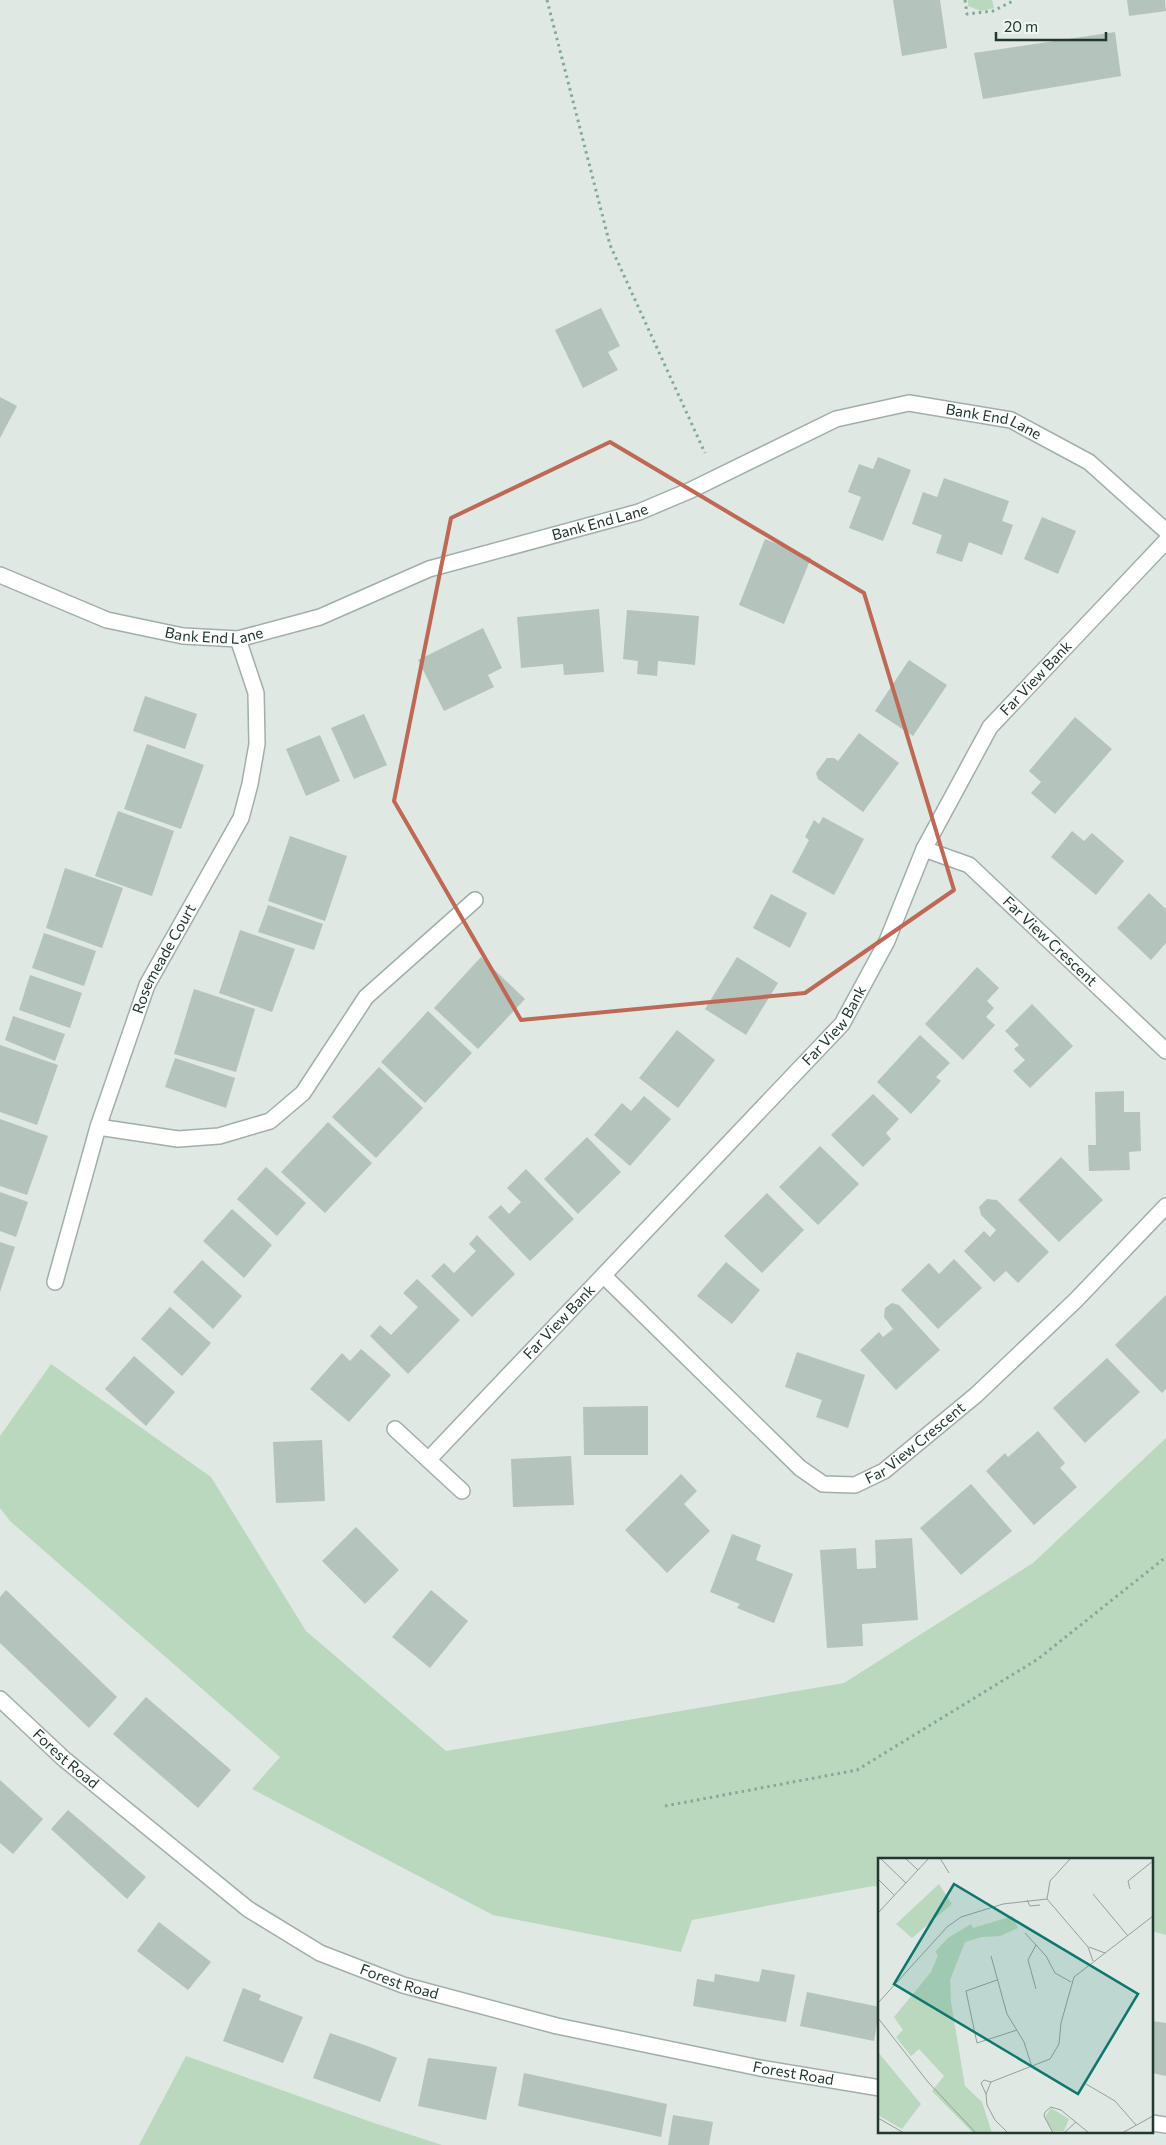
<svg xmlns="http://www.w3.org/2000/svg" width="1166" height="2145" font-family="Commissioner,sans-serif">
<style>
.green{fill:#b9d8be}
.building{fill:#b4c3bc}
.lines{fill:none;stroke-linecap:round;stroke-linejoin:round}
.minor-casing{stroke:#a2afa9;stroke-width:18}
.path{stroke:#82a999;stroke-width:3;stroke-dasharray:2.5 4;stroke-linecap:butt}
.minor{stroke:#fff;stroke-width:15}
.marked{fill:none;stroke:#be6856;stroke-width:4;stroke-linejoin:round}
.labels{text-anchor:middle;stroke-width:5;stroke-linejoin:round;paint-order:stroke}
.street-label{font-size:15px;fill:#21372f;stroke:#eef6f1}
.inset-road{fill:none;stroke:#93a19b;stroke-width:1}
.view{fill:#0f766e;fill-opacity:0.15;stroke:#0f766e;stroke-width:2.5}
.inset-edge{fill:none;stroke:#21372f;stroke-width:2.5}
</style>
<rect width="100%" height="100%" fill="#dfe8e3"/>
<g class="green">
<polygon points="968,0 992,0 994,8 981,11 968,6"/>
<polygon points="51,1364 211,1477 306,1631 446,1751 844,1683 1033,1563 1166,1438 1166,1935 1152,1931 1152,1859 880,1859 880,1887 873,1886 692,1920 681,1952 493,1915 252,1789 280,1757 10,1521 0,1508 0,1436"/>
<polygon points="186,2056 371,2122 442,2145 139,2145"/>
</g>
<g class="building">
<polygon points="893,0 940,0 947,48 902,56"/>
<polygon points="1127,0 1165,0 1166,11 1129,16"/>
<polygon points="1115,32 1121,76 983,99 974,53"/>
<polygon points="601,308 620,346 608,352 618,370 583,388 555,330"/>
<polygon points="0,397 17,406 0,438"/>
<polygon points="878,457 911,470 883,541 849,528 861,497 848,492 859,464 873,469"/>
<polygon points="944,478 1009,501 1002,521 1013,525 1002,555 969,542 962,562 936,553 942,535 912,524 923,492 937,497"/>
<polygon points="1042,517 1076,531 1058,574 1024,559"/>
<polygon points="765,539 811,558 784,624 739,605"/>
<polygon points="599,609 604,672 564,675 563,664 521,668 517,617"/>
<polygon points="627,610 699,616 695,665 658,661 657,676 637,674 638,661 623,659"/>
<polygon points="483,628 502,668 488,675 494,687 444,711 418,660"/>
<polygon points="909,660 947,685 913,736 875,711"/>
<polygon points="145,696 197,714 185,749 133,731"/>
<polygon points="364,714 387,765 354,779 331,728"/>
<polygon points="1075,717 1112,749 1055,814 1031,793 1041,782 1029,771"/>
<polygon points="859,733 899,763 863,812 818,779 816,773 827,758 834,758 838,761"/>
<polygon points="320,735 340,781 306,796 286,749"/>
<polygon points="147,744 204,765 181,829 124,809"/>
<polygon points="118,811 174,831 152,896 95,876"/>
<polygon points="823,817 864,839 834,895 792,872 809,840 805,837 814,820 819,824"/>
<polygon points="1072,831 1084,841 1092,833 1124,861 1096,895 1051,857"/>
<polygon points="290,836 347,856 325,921 268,901"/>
<polygon points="65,868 123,888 102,948 46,928"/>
<polygon points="1149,893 1166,909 1166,943 1151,960 1117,928"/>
<polygon points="771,894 807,913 790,948 753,928"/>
<polygon points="268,905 323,924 314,950 258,932"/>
<polygon points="240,930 295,949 272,1012 219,993"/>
<polygon points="44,933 96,951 84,986 32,968"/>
<polygon points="481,957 525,999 478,1049 434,1008"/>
<polygon points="737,957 778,983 746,1035 705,1009"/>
<polygon points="977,967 999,988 987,1001 994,1008 986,1017 995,1025 963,1060 925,1024"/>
<polygon points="30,975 82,993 70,1028 19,1010"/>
<polygon points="194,989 255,1009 236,1072 174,1054"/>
<polygon points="1032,1004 1073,1046 1030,1088 1013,1071 1025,1060 1014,1049 1019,1045 1005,1031"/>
<polygon points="428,1011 472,1053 425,1103 381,1062"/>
<polygon points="13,1016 65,1034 55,1061 5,1040"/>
<polygon points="677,1030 715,1060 678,1108 639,1078"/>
<polygon points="920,1035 950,1063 936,1077 941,1081 911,1114 877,1082"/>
<polygon points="0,1045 58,1065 37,1125 0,1112"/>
<polygon points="175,1058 235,1078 226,1108 165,1087"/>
<polygon points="379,1067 423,1108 376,1158 332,1117"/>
<polygon points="1124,1091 1124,1112 1140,1112 1141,1151 1129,1152 1130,1170 1089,1171 1088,1145 1096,1145 1095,1092"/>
<polygon points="873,1094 899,1119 886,1133 891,1139 863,1167 831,1135"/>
<polygon points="644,1096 671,1119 630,1166 594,1135 622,1103 631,1111"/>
<polygon points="0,1119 48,1136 27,1195 0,1186"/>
<polygon points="328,1122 372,1163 325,1213 281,1172"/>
<polygon points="587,1137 621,1172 578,1214 544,1179"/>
<polygon points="820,1146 859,1184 818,1225 779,1187"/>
<polygon points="1061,1157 1103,1200 1059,1242 1018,1200"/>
<polygon points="266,1167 306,1203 277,1236 237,1199"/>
<polygon points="526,1169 574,1219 530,1261 488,1217 501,1205 509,1214 521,1202 507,1188"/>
<polygon points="0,1192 28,1202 16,1237 0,1231"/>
<polygon points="767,1193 804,1230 762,1273 724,1236"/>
<polygon points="987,1199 997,1200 1049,1252 1018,1283 1006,1271 994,1282 964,1251 984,1231 990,1237 996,1230 981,1215 979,1207"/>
<polygon points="232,1209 272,1245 244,1278 203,1241"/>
<polygon points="477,1235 515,1274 472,1317 431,1276 444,1263 454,1273 476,1251 469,1244"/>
<polygon points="0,1242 15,1247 0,1292"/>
<polygon points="954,1259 982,1288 938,1329 901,1290 929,1263 939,1274"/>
<polygon points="202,1260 242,1296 213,1329 173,1292"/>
<polygon points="726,1262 760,1290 732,1324 697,1296"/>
<polygon points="417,1279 460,1320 408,1374 370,1336 380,1325 391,1335 418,1307 403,1293"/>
<polygon points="1166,1295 1166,1389 1162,1393 1115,1345"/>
<polygon points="892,1303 899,1305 940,1350 896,1390 860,1350 879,1332 883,1337 893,1329 884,1317 885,1308"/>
<polygon points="170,1307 211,1343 182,1376 141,1339"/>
<polygon points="361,1349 391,1375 349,1422 310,1389 342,1353 350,1361"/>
<polygon points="797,1352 865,1375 848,1428 816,1417 822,1400 785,1387"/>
<polygon points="134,1356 175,1392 146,1426 105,1389"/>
<polygon points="1107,1358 1140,1392 1085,1443 1053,1408"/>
<polygon points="648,1406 648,1455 584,1455 583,1407"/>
<polygon points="1038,1431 1065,1463 1060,1468 1077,1487 1034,1525 986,1471 1005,1453 1008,1457"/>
<polygon points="322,1440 325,1501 276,1503 273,1442"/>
<polygon points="571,1456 574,1505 513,1507 511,1459"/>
<polygon points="681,1474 697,1491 684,1504 710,1531 667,1573 625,1530"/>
<polygon points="971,1484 1012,1531 961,1575 920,1528"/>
<polygon points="356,1527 399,1570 365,1604 322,1561"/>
<polygon points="732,1534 761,1545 756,1560 793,1574 774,1623 737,1608 740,1604 710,1592"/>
<polygon points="912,1538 918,1620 862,1624 863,1646 827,1648 820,1550 856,1548 857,1569 876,1568 875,1540"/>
<polygon points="6,1590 117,1697 89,1728 0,1643 0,1597"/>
<polygon points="431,1590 468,1621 430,1668 392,1637"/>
<polygon points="146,1697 231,1770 198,1808 113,1734"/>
<polygon points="0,1780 43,1819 13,1854 0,1843"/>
<polygon points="68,1810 146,1877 127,1899 51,1829"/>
<polygon points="159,1922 211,1962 188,1990 137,1951"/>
<polygon points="762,1969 795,1975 786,2022 693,2006 697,1979 714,1982 715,1974 759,1982"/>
<polygon points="243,1988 261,1995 259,2000 303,2017 283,2063 223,2041"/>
<polygon points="807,1992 880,2007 874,2041 800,2026"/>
<polygon points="1152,2021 1166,2023 1166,2076 1152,2073"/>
<polygon points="330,2033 370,2047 397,2058 380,2102 313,2078"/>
<polygon points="428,2058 497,2067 486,2120 418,2106"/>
<polygon points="524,2073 667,2104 661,2137 518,2106"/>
<polygon points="673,2115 713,2122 709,2145 668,2145"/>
</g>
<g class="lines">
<defs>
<g id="minor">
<path id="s1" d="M0,575l107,45 76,16 55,3 82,-22 109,-48 210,-57 52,-22 145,-71 73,-16 102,17 78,42 77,69"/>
<path id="s2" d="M924,849l45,16 197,186"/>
<polyline points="98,1127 178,1139 219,1136 270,1121 303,1093 366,997 475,900"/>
<path id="s3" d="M604,1276l196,192 23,16 32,1 29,-14 92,-76 100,-95 90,-94"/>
<path id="s4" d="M55,1282l43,-155 49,-142 94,-167 9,-34 7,-40 -1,-51 -18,-54"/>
<polyline points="395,1429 462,1491"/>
<path id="s5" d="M429,1459l413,-435 45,-83 37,-92 66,-122 176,-186"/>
<path id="s6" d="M0,1699l64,60 184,150 72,44 83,32 154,41 203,42 120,20"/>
<polyline points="1152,2123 1166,2125"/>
</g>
</defs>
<use href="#minor" class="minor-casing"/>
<g class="path">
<polyline points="547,0 610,245 705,453"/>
<polyline points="965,0 967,14 993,11 1015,0"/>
<polyline points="665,1806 857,1770 1038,1659 1166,1557"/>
</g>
<use href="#minor" class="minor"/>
</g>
<path class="marked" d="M610,442l254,151 90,297 -149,103 -284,27 -127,-219 57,-283z"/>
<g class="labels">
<g class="street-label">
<text dy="5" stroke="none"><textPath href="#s1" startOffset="1050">Bank End Lane</textPath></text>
<text dy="5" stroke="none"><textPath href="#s1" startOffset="630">Bank End Lane</textPath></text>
<text dy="5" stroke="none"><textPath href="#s1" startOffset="225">Bank End Lane</textPath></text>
<text dy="5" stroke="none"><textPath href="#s5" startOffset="999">Far View Bank</textPath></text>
<text dy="5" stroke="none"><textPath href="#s2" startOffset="159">Far View Crescent</textPath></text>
<text dy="5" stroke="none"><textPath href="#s4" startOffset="342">Rosemeade Court</textPath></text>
<text dy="5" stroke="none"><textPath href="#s5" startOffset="594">Far View Bank</textPath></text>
<text dy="5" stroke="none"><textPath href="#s5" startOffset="189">Far View Bank</textPath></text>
<text dy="5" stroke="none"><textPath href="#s3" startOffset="408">Far View Crescent</textPath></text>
<text dy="5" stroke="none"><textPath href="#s6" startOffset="89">Forest Road</textPath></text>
<text dy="5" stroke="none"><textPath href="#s6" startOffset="494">Forest Road</textPath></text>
<text dy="5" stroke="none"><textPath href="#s6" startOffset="899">Forest Road</textPath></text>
</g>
</g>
<g transform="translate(878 1858)">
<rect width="275" height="275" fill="#dfe8e3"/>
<path d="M61,26l13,20 -40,34 -16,-14zM135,58l5,12 -18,8 -18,1 -17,5 -15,38 1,22 14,84 17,16 10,31h-19l-41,-42 12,-15 -25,-27 -8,7 -15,-19 7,-7 -9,-13 37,-45 7,-17 -3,-3 13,-14 23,-14 2,4zM0,194l43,52 -19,25 -24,-14zM173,250l18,11 -5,12h-12l-7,-14z" fill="#b9d8be"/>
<path class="inset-road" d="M2,0l26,25M27,0l13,12M62,0l9,15M0,21l16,16M252,31l-2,-8 25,-20M215,36l35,42M169,41l3,-18 21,-23M149,42l3,6 10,-1M0,55l51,-55M147,75l21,23 9,17 16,9M158,87l-8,15 8,29M211,89l16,6M113,98l16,58 17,28 8,25M119,122l-31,11 11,52 40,-13M0,145l69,-76 14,-10 42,-13 44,-5 41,48 5,14M0,160l50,64 48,51M208,226l29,17 21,24M108,236l-5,-11 3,-3 7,2M0,260l26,15M130,275l-13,-13 -8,-15 -1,-11 5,-12 59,-23 9,-15 2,-21 13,-46 79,-61M175,275l-9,-17 1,-4 6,-5 10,3 28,23M186,275l12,-11M244,275l31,-17"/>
<path class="view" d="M76,26l184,110 -60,100 -184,-110z"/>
<rect width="275" height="275" class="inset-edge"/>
</g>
<path d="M996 32v8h110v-8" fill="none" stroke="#21372f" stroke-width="2.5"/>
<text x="1004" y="32" font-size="15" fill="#21372f" stroke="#eef6f1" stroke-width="4" paint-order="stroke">20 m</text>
</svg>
